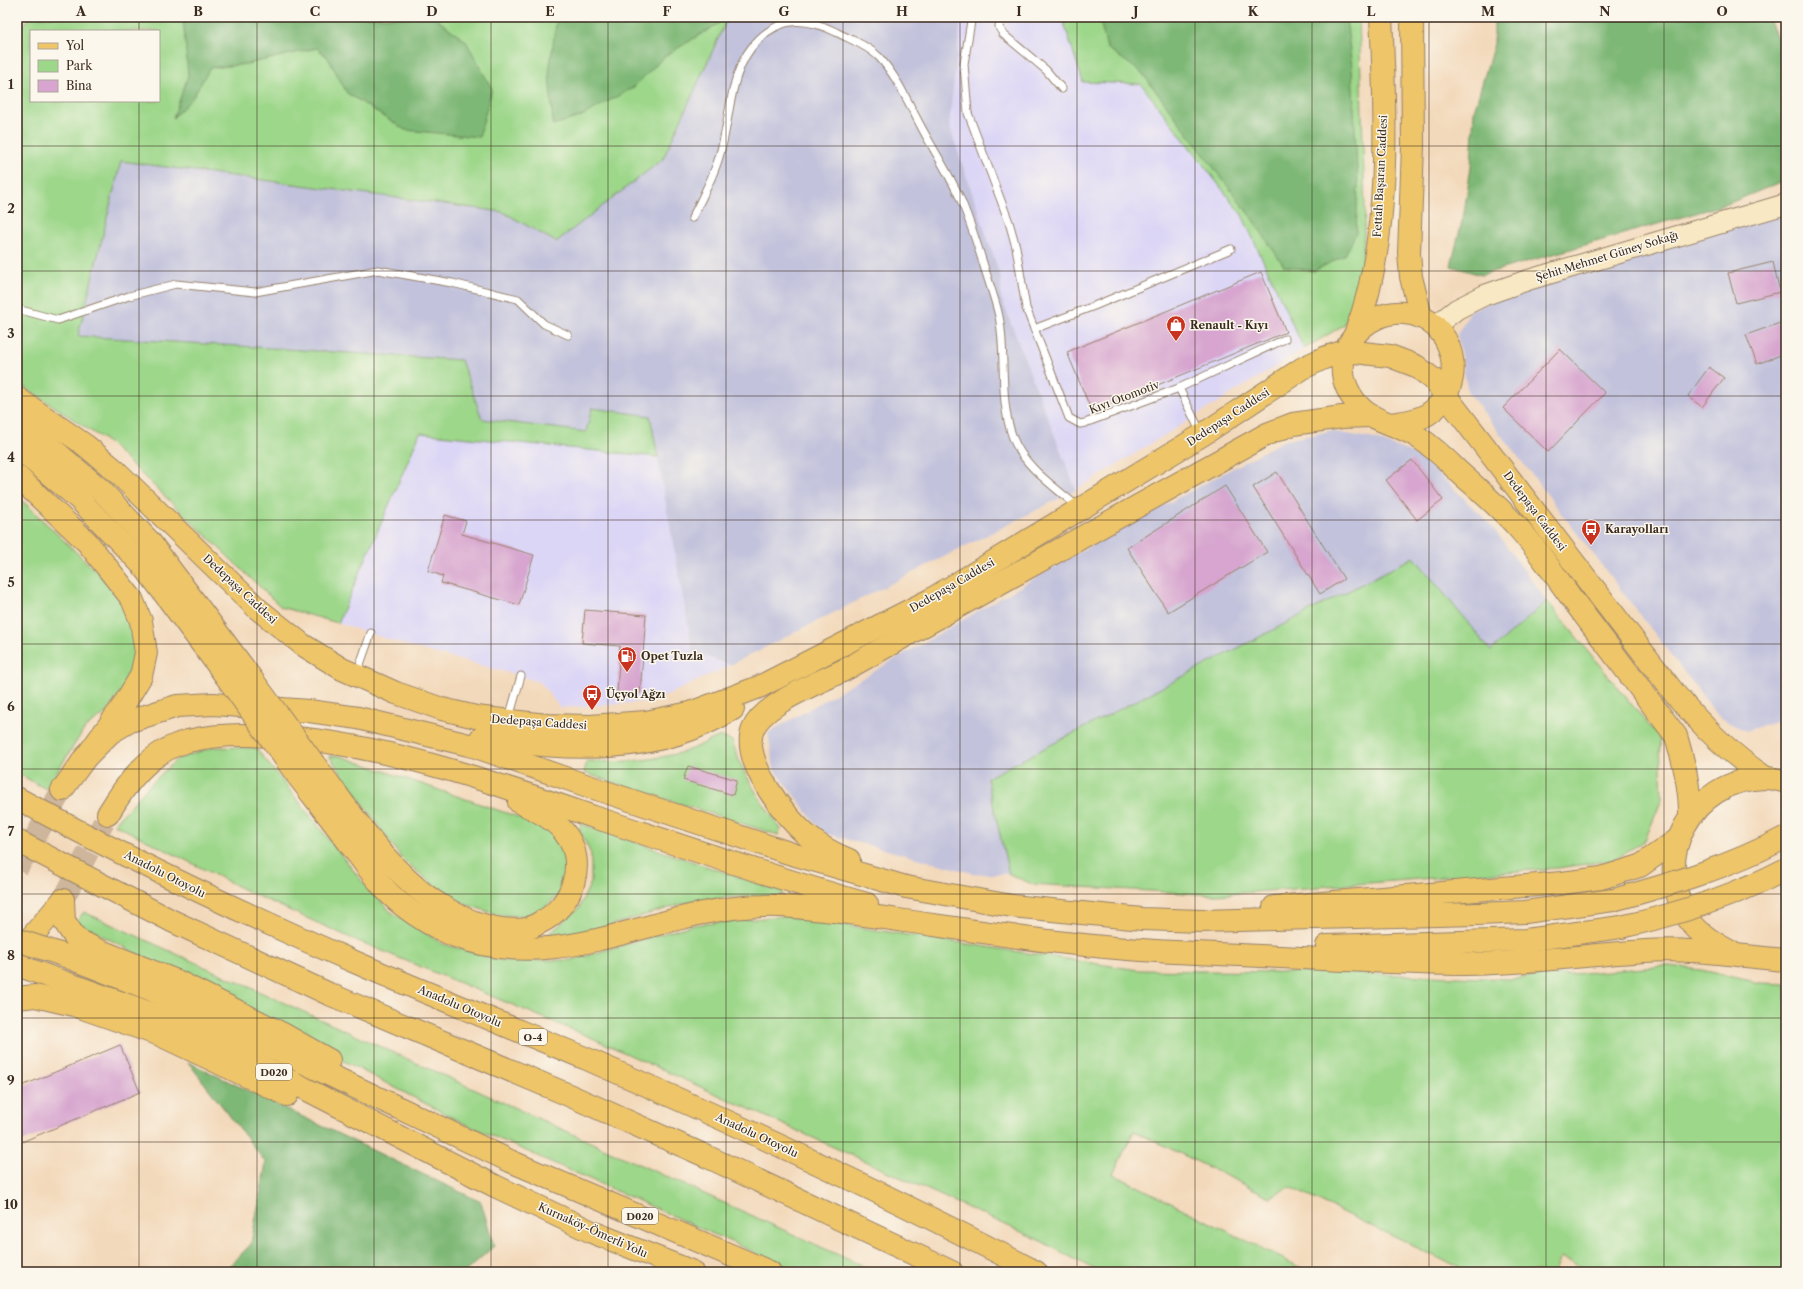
<svg xmlns="http://www.w3.org/2000/svg" width="1803" height="1289" font-family="'Libre Caslon Text',serif">
<style>
.built{fill:#dcd6f6}
.industrial{fill:#c2c2dc}
.green{fill:#9dd78a;stroke:#6c8054;fill-rule:evenodd}
.forest{fill:#7eb876;stroke:#5c714a}
.building{fill:#d7a5cf}
.lines{fill:none;stroke-linecap:round;stroke-linejoin:round}
.primary-tunnel{stroke:#ceb69c;stroke-width:22;stroke-dasharray:22 11;stroke-linecap:butt}
.lane-casing{stroke:#97826c;stroke-width:9}
.secondary-casing{stroke:#97826c;stroke-width:22}
.primary-casing{stroke:#97826c;stroke-width:24}
.highway-casing{stroke:#97826c;stroke-width:24}
.lane{stroke:#fff;stroke-width:7}
.secondary{stroke:#f8e8c3;stroke-width:20}
.primary{stroke:#eec569;stroke-width:22}
.highway{stroke:#eec569;stroke-width:22}
.primary-bridge-casing{stroke:#97826c;stroke-width:24;stroke-linecap:butt}
.highway-bridge-casing{stroke:#97826c;stroke-width:24;stroke-linecap:butt}
.primary-bridge{stroke:#eec569;stroke-width:22}
.highway-bridge{stroke:#eec569;stroke-width:22}
.grid{fill:none;stroke:#3b2a1e;stroke-width:1;stroke-opacity:0.55}
.labels{text-anchor:middle;stroke-width:3;stroke-linejoin:round;paint-order:stroke}
.shield{fill:#fbf7ec;stroke:#75685c;stroke-width:1}
.shield-label{font-size:10px;font-weight:bold;fill:#3b2a1e}
.street-label{font-size:11px;fill:#3b2a1e;stroke:#fbf7ec}
.poi-label{font-size:11px;font-weight:bold;fill:#3b2a1e;stroke:#fbf7ec;text-anchor:start}
.neatline{fill:none;stroke:#3b2a1e;stroke-width:1.5}
.grid-label{font-size:13px;text-anchor:middle;font-weight:bold;fill:#3b2a1e}
</style>
<rect width="100%" height="100%" fill="#fbf7ec"/>
<filter id="ink" filterUnits="userSpaceOnUse"><feTurbulence type="fractalNoise" baseFrequency=".025" numOctaves="2"/><feDisplacementMap in="SourceGraphic" scale="8" xChannelSelector="R" yChannelSelector="G"/><feConvolveMatrix kernelMatrix="1 2 1 2 8 2 1 2 1" color-interpolation-filters="sRGB"/></filter>
<filter id="wash" filterUnits="userSpaceOnUse"><feTurbulence type="fractalNoise" baseFrequency=".012" numOctaves="4" result="noise"/><feDisplacementMap in="SourceGraphic" scale="16" xChannelSelector="R" yChannelSelector="G"/><feGaussianBlur stdDeviation="0.9" result="paint"/><feColorMatrix in="noise" values="0 0 0 0 0 0 0 0 0 0 0 0 0 0 0 0 0 1.4 0 .05"/><feComposite in="paint" operator="in"/></filter>
<g filter="url(#wash)">
<rect width="100%" height="100%" fill="#f3d9bb"/>
<g class="built">
<polygon points="961,17 1062,17 1083,82 1141,84 1242,215 1304,349 1076,490 1001,298 1001,278 949,125"/>
<polygon points="420,433 635,454 658,457 693,652 730,665 655,701 560,708 541,683 521,676 415,648 338,623"/>
</g>
<g class="industrial">
<polygon points="728,17 961,17 949,125 1001,278 1001,298 1076,490 730,665 693,652 650,416 587,432 481,419 77,336 121,161 503,212 556,242 663,159"/>
<polygon points="1786,210 1786,719 1746,731 1719,717 1468,392 1457,334 1471,310 1541,282"/>
<polygon points="1330,431 1375,439 1420,456 1490,524 1547,601 1491,651 1414,557 987,778 1009,874 976,874 823,833 774,769 768,733 1104,538 1283,441"/>
</g>
<g class="green">
<path d="M30,17h100l16,3 2,-3h580l-65,142 -107,83 -53,-30 -382,-51 -43,175 383,24 21,59 104,13 6,-24 58,8 8,41 -238,-24 -82,190 -57,-16 -172,-164 -92,-61v-348zM31,31h128v70h-128z"/>
<polygon points="1062,17 1359,17 1365,209 1362,275 1344,325 1304,349 1242,215 1141,84 1083,82"/>
<polygon points="17,496 96,571 128,605 138,641 137,668 106,713 85,728 46,789 17,773"/>
<polygon points="1414,557 1491,651 1547,601 1660,739 1662,799 1645,840 1614,860 1558,868 1216,895 1032,884 1009,874 987,778"/>
<path d="M720,736l12,5c10,33 29,60 49,88l-3,6 -194,-62 3,-12c32,2 65,0 96,-9 13,-4 25,-11 37,-16z"/>
<polygon points="214,747 256,748 365,885 391,912 443,944 504,961 571,960 693,925 784,916 1138,970 1345,973 1511,979 1669,966 1701,970 1760,983 1786,984 1786,1272 1593,1272 1560,1258 1554,1272 1468,1272 1289,1187 1270,1197 1134,1131 1113,1174 1309,1272 1099,1272 1039,1240 590,1037 351,938 249,892 114,824 148,787 177,759"/>
<polygon points="329,756 340,756 547,827 568,854 569,877 560,894 541,911 521,916 498,915 468,905 440,890 402,859"/>
<polygon points="581,824 783,892 782,896 731,897 689,902 570,937 536,941 533,937 549,934 579,908 591,882 591,854 579,829"/>
<polygon points="84,912 876,1272 799,1272 463,1123 76,922"/>
</g>
<g class="forest">
<polygon points="183,17 237,17 243,19 242,17 434,17 466,41 492,89 479,137 405,130 347,93 328,58 317,48 247,64 210,68 193,97 173,118 188,76"/>
<polygon points="557,17 729,17 665,56 634,87 580,117 553,125 549,72"/>
<polygon points="1099,17 1346,17 1352,69 1358,187 1356,233 1345,255 1314,271 1284,266 1251,217 1142,73 1107,48"/>
<polygon points="1494,17 1768,17 1781,47 1786,52 1786,180 1727,204 1481,275 1451,266 1464,213 1471,166 1474,111 1494,44"/>
<polygon points="188,1062 481,1202 494,1246 465,1272 224,1272 251,1244 266,1163"/>
</g>
<g id="blocks">
<g class="building">
<polygon points="1773,262 1780,292 1736,303 1728,273"/>
<polygon points="1261,272 1286,332 1092,412 1067,352"/>
<polygon points="1783,322 1786,330 1786,353 1757,364 1746,335"/>
<polygon points="1560,349 1605,393 1548,452 1503,408"/>
<polygon points="1709,367 1724,378 1702,407 1688,396"/>
<polygon points="1412,460 1443,500 1417,520 1386,480"/>
<polygon points="1277,472 1344,579 1320,594 1253,487"/>
<polygon points="1225,486 1267,552 1168,612 1127,548"/>
<polygon points="445,515 466,521 462,534 534,555 519,605 441,583 443,576 428,571"/>
<polygon points="585,610 646,615 640,694 617,692 620,646 582,643"/>
<polygon points="688,766 737,780 733,795 683,780"/>
<polygon points="120,1045 140,1092 17,1144 17,1088"/>
</g>
</g>
</g>
<g filter="url(#ink)">
<use href="#blocks" fill-opacity="0" stroke="#97826c" stroke-width="1"/>
<g class="lines">
<g class="primary-tunnel">
<polyline points="17,869 62,790"/>
<polyline points="63,900 108,814"/>
</g>
<defs>
<g id="lane">
<polyline points="1000,17 999,27 1003,34 1046,70 1062,89"/>
<polyline points="971,21 964,64 968,113 1009,222 1016,247 1026,308 1069,418 1080,424 1085,423 1179,388 1201,433"/>
<path d="M692,218c10,-20 21,-40 27,-61 13,-39 8,-87 40,-118 24,-23 48,-21 77,-7 15,8 31,13 43,25 20,22 31,50 45,75 12,22 26,44 36,66 12,27 20,56 29,84 4,13 9,26 11,40 6,38 -1,79 13,116 11,29 42,49 65,69"/>
<polyline points="17,309 58,320 129,296 176,284 255,292 378,270 452,283 518,299 544,324 568,335"/>
<polyline points="1034,329 1094,306 1231,249"/>
<polyline points="1179,388 1285,339"/>
<polyline points="357,673 371,633"/>
<polyline points="509,718 521,676"/>
</g>
<polyline id="secondary" points="1435,326 1457,309 1485,295 1528,280 1786,204"/>
<g id="primary">
<polyline points="1412,17 1413,146 1409,253 1411,277 1421,317"/>
<path d="M1356,332c35,-92 30,-217 25,-315"/>
<path d="M17,398l68,47 31,26 142,138 45,36 39,24 54,24 46,16 34,8 71,8 43,1 56,-4 44,-9 69,-26 171,-87 272,-165 101,-67 21,-10 21,-7 45,5 26,10 17,13 242,315c29,34 54,59 91,84"/>
<polyline points="17,419 102,491 150,542 243,667"/>
<path d="M1391,424c13,-2 26,-3 37,-10 42,-27 28,-97 -24,-101 -38,-3 -74,37 -57,75 16,35 42,31 71,49 15,10 28,22 41,35 21,19 44,38 62,59 19,22 35,46 52,69 34,45 69,91 103,136 8,27 14,51 14,79"/>
<polyline points="17,447 79,499 146,569 228,679"/>
<polyline points="17,476 87,542 132,599 141,621 146,653 141,676 123,706 62,790"/>
<path d="M481,738c87,12 174,19 252,-29"/>
<polyline points="83,760 110,733 130,721 177,706 213,704 309,711 358,718 473,746 585,785 792,854 906,887 1012,906 1142,919 1200,921 1478,914 1525,912 1613,900"/>
<path d="M315,765c38,49 77,114 132,144 22,13 52,24 78,20 5,0 10,-4 14,-6 33,-15 50,-61 25,-91 -11,-14 -30,-23 -45,-30"/>
<path d="M297,775c19,25 39,50 58,76 14,18 28,39 46,53 16,13 35,24 54,32 108,41 202,-29 309,-30 13,-1 27,1 40,2 34,3 68,8 101,13 84,12 167,25 251,30 55,3 110,5 166,8 47,2 94,5 142,5 60,0 120,-9 181,-13 47,-3 94,5 141,9"/>
<path d="M108,814c19,-32 42,-63 80,-73 38,-9 79,-6 118,-2 99,12 194,46 288,78 91,30 181,61 273,87"/>
<path d="M849,860c-15,-6 -28,-13 -40,-23 -23,-18 -69,-77 -56,-108 11,-26 68,-47 93,-60l421,-235 26,-10 49,-7 28,-1"/>
<polyline points="1274,907 1562,883 1601,878 1640,866 1677,840"/>
<polyline points="1327,946 1526,940 1621,927"/>
<path d="M1731,952c-15,-8 -31,-17 -41,-31 -42,-62 2,-142 75,-143 7,0 14,2 21,4"/>
<polyline points="17,954 63,900"/>
</g>
<g id="highway">
<path d="M17,798c110,61 225,115 340,165 76,33 153,64 230,96 152,66 302,136 449,213"/>
<polyline points="17,841 172,921 329,994 564,1093 708,1157 952,1272"/>
<polyline points="63,900 64,921 76,939 98,950 179,982 283,1034 329,1060"/>
<polyline points="60,954 152,990 510,1161 770,1272"/>
<polyline points="17,965 175,1022 495,1186 592,1232 693,1272"/>
<polyline points="17,998 35,996 74,1005 160,1035 287,1095"/>
</g>
</defs>
<use href="#lane" class="lane-casing"/>
<use href="#secondary" class="secondary-casing"/>
<use href="#primary" class="primary-casing"/>
<use href="#highway" class="highway-casing"/>
<use href="#lane" class="lane"/>
<use href="#secondary" class="secondary"/>
<use href="#primary" class="primary"/>
<use href="#highway" class="highway"/>
<defs>
<g id="primary-bridge">
<polyline points="243,667 315,765"/>
<polyline points="228,679 297,775"/>
<path d="M1613,900c59,-16 119,-34 173,-63"/>
<path d="M1621,927c58,-13 112,-30 165,-58"/>
</g>
<polyline id="highway-bridge" points="17,940 60,954"/>
</defs>
<use href="#primary-bridge" class="primary-bridge-casing"/>
<use href="#highway-bridge" class="highway-bridge-casing"/>
<use href="#primary-bridge" class="primary-bridge"/>
<use href="#highway-bridge" class="highway-bridge"/>
</g>
</g>
<path class="grid" d="M139,17v14M257,17v1255M374,17v1255M491,17v1255M608,17v1255M726,17v1255M843,17v1255M960,17v1255M1077,17v1255M1195,17v1255M1312,17v1255M1429,17v1255M1546,17v1255M1664,17v1255M139,101v1171M17,146h1769M17,271h1769M17,396h1769M17,520h1769M17,644h1769M17,769h1769M17,894h1769M17,1018h1769M17,1142h1769"/>
<defs>
<symbol id="shop-pin" viewBox="-11 -11 22 30"><path d="M0 17L-7.5 6A9.5 9.5 0 1 1 7.5 6Z" fill="#c8321e" stroke="#fbf7ec"/><path d="M-5-2.5h2.3a2.7 3.5 0 0 1 5.4 0H5L5.5 6h-11ZM-1.5-2.5h3a1.5 2.3 0 0 0-3 0Z" fill="#fff"/></symbol>
<symbol id="bus-pin" viewBox="-11 -11 22 30"><path d="M0 17L-7.5 6A9.5 9.5 0 1 1 7.5 6Z" fill="#c8321e" stroke="#fbf7ec"/><path d="M-5-6H5V4H4V6H2V4H-2V6H-4V4H-5ZM-3.5-4V0h7V-4ZM-3.5 1.2v1.5H-2V1.2ZM2 1.2v1.5H3.5V1.2Z" fill="#fff"/></symbol>
<symbol id="fuel-pin" viewBox="-11 -11 22 30"><path d="M0 17L-7.5 6A9.5 9.5 0 1 1 7.5 6Z" fill="#c8321e" stroke="#fbf7ec"/><path d="M-5.5-6h7V0h2V4h1.3V-2.5L3-4.5l.8-.8L6-3V5H2.5V1h-1V6h-7ZM-4.2-4.7v3.2H.2V-4.7Z" fill="#fff"/></symbol>
</defs>
<g fill-rule="evenodd">
<use href="#shop-pin" x="1165" y="314" width="22" height="30"/>
<use href="#bus-pin" x="1580" y="518" width="22" height="30"/>
<use href="#fuel-pin" x="616" y="645" width="22" height="30"/>
<use href="#bus-pin" x="581" y="683" width="22" height="30"/>
</g>
<g class="labels">
<g class="shield">
<rect x="519" y="1029" width="28" height="16" rx="3"/>
<rect x="256" y="1064" width="36" height="16" rx="3"/>
<rect x="622" y="1208" width="36" height="16" rx="3"/>
</g>
<g class="shield-label">
<text x="533" y="1041">O-4</text>
<text x="274" y="1076">D020</text>
<text x="640" y="1220">D020</text>
</g>
<g class="street-label">
<text transform="translate(1380 176) rotate(-87)" y="4">Fettah Başaran Caddesi</text>
<text transform="translate(1607 256) rotate(-17)" y="4">Şehit Mehmet Güney Sokağı</text>
<text transform="translate(1124 397) rotate(-21)" y="4">Kıyı Otomotiv</text>
<text transform="translate(1228 417) rotate(-33)" y="4">Dedepaşa Caddesi</text>
<text transform="translate(1535 511) rotate(53)" y="4">Dedepaşa Caddesi</text>
<text transform="translate(952 585) rotate(-30)" y="4">Dedepaşa Caddesi</text>
<text transform="translate(240 589) rotate(43)" y="4">Dedepaşa Caddesi</text>
<text transform="translate(539 722) rotate(4)" y="4">Dedepaşa Caddesi</text>
<text transform="translate(165 874) rotate(27)" y="4">Anadolu Otoyolu</text>
<text transform="translate(460 1006) rotate(23)" y="4">Anadolu Otoyolu</text>
<text transform="translate(757 1135) rotate(25)" y="4">Anadolu Otoyolu</text>
<text transform="translate(593 1230) rotate(24)" y="4">Kurnaköy-Ömerli Yolu</text>
</g>
<g class="poi-label">
<text x="1190" y="329">Renault - Kıyı</text>
<text x="1605" y="533">Karayolları</text>
<text x="641" y="660">Opet Tuzla</text>
<text x="606" y="698">Üçyol Ağzı</text>
</g>
</g>
<rect width="1803" height="1289" fill="none" stroke="#fbf7ec" stroke-width="44"/>
<rect x="30" y="30" width="130" height="72" fill="#fbf7ec" stroke="#aea59a"/>
<rect x="38" y="43" width="20" height="6" fill="#eec569" stroke="#aea59a"/>
<text x="66" y="50" font-size="12" fill="#3b2a1e">Yol</text>
<rect x="38" y="60" width="20" height="12" fill="#9dd78a" stroke="#aea59a"/>
<text x="66" y="70" font-size="12" fill="#3b2a1e">Park</text>
<rect x="38" y="80" width="20" height="12" fill="#d7a5cf" stroke="#aea59a"/>
<text x="66" y="90" font-size="12" fill="#3b2a1e">Bina</text>
<rect x="22" y="22" width="1759" height="1245" class="neatline"/>
<g class="grid-label">
<text x="81" y="16">A</text>
<text x="198" y="16">B</text>
<text x="315" y="16">C</text>
<text x="432" y="16">D</text>
<text x="550" y="16">E</text>
<text x="667" y="16">F</text>
<text x="784" y="16">G</text>
<text x="902" y="16">H</text>
<text x="1019" y="16">I</text>
<text x="1136" y="16">J</text>
<text x="1253" y="16">K</text>
<text x="1371" y="16">L</text>
<text x="1488" y="16">M</text>
<text x="1605" y="16">N</text>
<text x="1722" y="16">O</text>
<text x="11" y="89">1</text>
<text x="11" y="213">2</text>
<text x="11" y="338">3</text>
<text x="11" y="462">4</text>
<text x="11" y="587">5</text>
<text x="11" y="711">6</text>
<text x="11" y="836">7</text>
<text x="11" y="960">8</text>
<text x="11" y="1085">9</text>
<text x="11" y="1209">10</text>
</g>
</svg>
